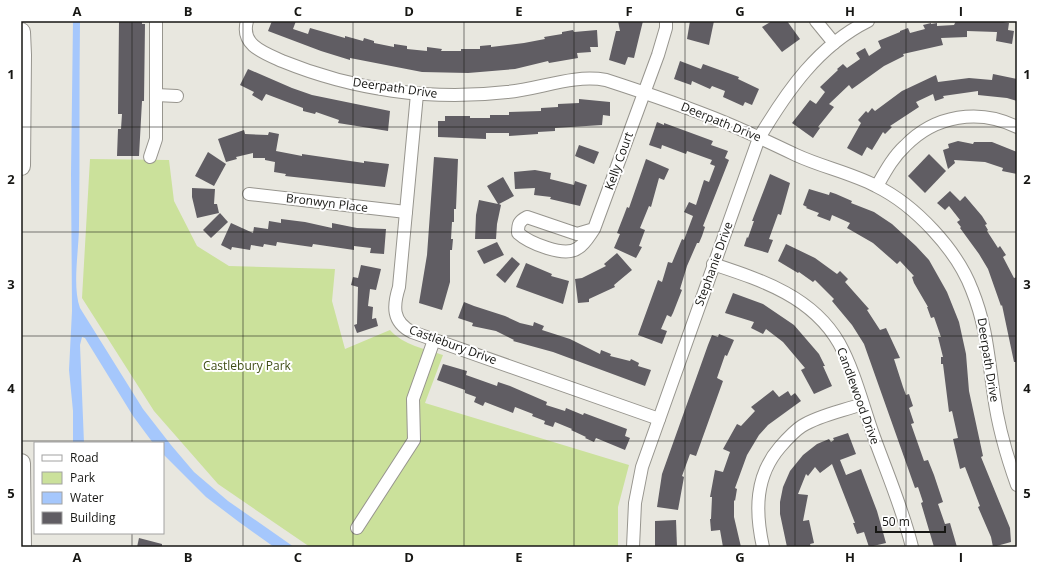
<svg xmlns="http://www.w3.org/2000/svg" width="1038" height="568" font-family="'Open Sans',sans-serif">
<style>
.green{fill:#cbe19b}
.water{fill:#a5c7fc}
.building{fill:#605d63}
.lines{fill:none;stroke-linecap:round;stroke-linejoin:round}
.minor-casing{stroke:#97958e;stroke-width:14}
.highway-casing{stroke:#97958e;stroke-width:20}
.minor{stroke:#fff;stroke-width:12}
.highway{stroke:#fff;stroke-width:18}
.grid{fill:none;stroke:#171714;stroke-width:1;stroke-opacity:0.55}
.labels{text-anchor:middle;stroke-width:4;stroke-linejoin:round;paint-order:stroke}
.street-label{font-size:12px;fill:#171714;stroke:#fff}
.park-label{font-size:12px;fill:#3e4c14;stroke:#fff}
.neatline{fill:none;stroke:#171714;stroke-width:1.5}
.grid-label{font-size:13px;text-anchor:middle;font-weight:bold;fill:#171714}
</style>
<rect width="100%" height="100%" fill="#e8e7df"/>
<path class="green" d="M90,159l79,1 5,41 23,45 32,20 106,3 -3,32 13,48 45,-19c13,15 36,19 53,25l-18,48 204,62 -11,42v40h-308l-92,-63 -64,-73 -72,-113z"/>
<path class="water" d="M73,21h7c-1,68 0,137 -1,205 0,24 -7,60 1,82l63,101 28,36 23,27 34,29 66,46h-20l-35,-25 -33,-25 -43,-43v-11h-10l-20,-27 -48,-78 -3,-1 -2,8 4,98h-11v-32l-4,-41 3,-59 -1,-137z"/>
<g class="building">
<polygon points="119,21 142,21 142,24 145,24 144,101 142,101 139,156 117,156 118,129 121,129 122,114 118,114"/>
<polygon points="272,21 296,21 293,29 308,34 310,28 345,38 345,36 363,41 364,38 374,41 374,43 394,47 394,44 407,46 407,49 427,51 427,47 442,49 441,51 461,51 461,49 480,49 480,46 491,45 491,47 524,43 545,39 544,37 562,34 562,32 573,30 574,32 597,30 598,47 590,47 591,52 577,53 578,58 549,63 548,61 515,69 468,73 422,72 350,58 350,60 321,51 268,31"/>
<polygon points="618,21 643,21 634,58 628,57 625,65 609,60 616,31 620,31"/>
<polygon points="690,21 714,21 709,45 687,39"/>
<polygon points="772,21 787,21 800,39 782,52 762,27"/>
<polygon points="956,21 997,21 1009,23 1008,30 1014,31 1012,44 996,41 997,32 967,31 967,37 941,38 943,45 903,54 904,56 884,66 852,89 849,85 829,104 834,107 818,127 820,128 813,138 792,123 810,100 816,104 825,92 820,87 838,70 837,69 843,64 847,68 860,59 856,53 865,48 869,56 881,48 878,41 900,32 900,31 908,28 910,33 925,29 923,25 931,23 931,24 937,23 937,26 954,25"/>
<polygon points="680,61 701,69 703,64 739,77 738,79 759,89 752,105 745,102 743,106 723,97 725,91 712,86 710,89 692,81 691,85 674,79"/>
<polygon points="248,69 292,88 312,95 390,111 388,131 338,123 339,120 316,112 315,114 303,111 303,108 266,94 262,101 252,95 254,92 240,85"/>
<polygon points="993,74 1017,79 1017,101 1007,98 978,95 978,91 943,96 944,98 935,101 933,94 916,102 919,107 890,126 892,127 885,134 883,132 872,150 867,147 862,156 847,148 861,123 858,120 866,111 868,113 872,108 875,111 902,91 936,75 938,82 969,78 992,80"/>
<polygon points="579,99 610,102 610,116 603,115 602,125 555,128 555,131 538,132 538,134 509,136 509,133 486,133 486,139 438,137 438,121 445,121 445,116 470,116 470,118 490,118 490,115 509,115 509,112 541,111 541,108 558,107 558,104 579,103"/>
<polygon points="657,122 664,125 664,123 713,141 711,145 728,151 725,158 729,160 703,226 705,227 702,236 699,243 697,243 687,266 680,289 682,290 673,313 671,317 667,315 661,329 667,331 662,344 638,335 658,280 662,282 668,262 672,263 682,239 684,240 693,216 684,212 689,202 696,205 704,180 709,182 715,166 710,164 712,160 687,151 686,154 662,145 661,149 649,145"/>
<polygon points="244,130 245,134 268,135 269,132 279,134 276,151 302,156 302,154 364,163 364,161 389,164 385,187 285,176 286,174 274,172 275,162 265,160 265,158 253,158 253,153 236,157 237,159 226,162 218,139"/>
<polygon points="958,141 973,144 974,142 992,142 1017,152 1017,174 1002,171 1003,168 985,162 954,160 955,163 948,169 943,150 949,148 948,144"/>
<polygon points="579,145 599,152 594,164 575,156"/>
<polygon points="208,152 226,164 214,186 195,176"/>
<polygon points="929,154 946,171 925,193 908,176"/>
<polygon points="434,157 458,159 456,209 454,209 454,222 452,222 451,239 453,239 452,250 450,250 450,282 442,310 419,303 427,255"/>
<polygon points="646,159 669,169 664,180 659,178 651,207 649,206 640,228 645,230 639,246 642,247 636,258 614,248 620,234 617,233 624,215 627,207 629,208"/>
<polygon points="535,170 551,173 550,179 574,185 575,181 587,185 580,206 550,199 551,197 534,195 535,188 515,189 514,172"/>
<polygon points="770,174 790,183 781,215 778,214 769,239 773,240 768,253 744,246 747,237 748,238 754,221 752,221"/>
<polygon points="503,177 514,196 499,204 501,205 497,224 496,239 475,239 476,215 479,200 498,204 487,186"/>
<polygon points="192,188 215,189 214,204 217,204 219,213 197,218 192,197"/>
<polygon points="809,189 829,195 830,192 836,194 852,201 851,203 874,212 892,224 916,246 929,260 947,292 959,322 966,354 969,391 983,456 981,457 1010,528 1011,542 993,547 991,537 978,507 980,506 965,467 960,469 953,439 958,438 952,411 949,412 943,364 941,364 941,357 943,357 938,337 941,337 934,317 931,318 927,307 928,307 914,283 912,277 914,276 900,261 897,264 873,243 847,228 850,223 832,215 830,221 817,216 819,213 806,208 807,207 803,205"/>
<polygon points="950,191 960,201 965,196 982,216 987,224 985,225 988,230 987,231 998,248 1000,246 1006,255 1003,257 1014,278 1017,277 1017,362 1014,362 1002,305 1001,306 988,269 979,254 960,228 961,227 957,222 960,220 949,206 945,210 937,203"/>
<polygon points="220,213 228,222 211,238 203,230"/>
<polygon points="281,219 305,222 332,228 332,223 357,228 386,229 384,254 370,253 371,248 354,246 354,250 313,244 312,247 277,242 276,246 264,244 263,247 251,245 250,250 232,247 231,250 221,245 231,223 253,233 254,227 268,229 269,221 281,223"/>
<polygon points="497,242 504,255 484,264 477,251"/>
<polygon points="786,244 815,258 837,274 840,271 848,279 845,282 869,309 867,310 880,330 886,328 900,358 894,359 903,387 906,395 909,394 913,406 909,408 914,423 911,424 924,461 928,460 934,475 943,502 938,504 945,524 950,523 957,547 934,547 921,503 923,502 918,487 915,488 864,344 852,325 832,301 834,299 815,280 813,282 799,272 798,273 778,261"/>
<polygon points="617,253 632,270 614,285 615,287 589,299 589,302 578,303 575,279 582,278 606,266 604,264"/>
<polygon points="512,257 520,264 505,283 496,275"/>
<polygon points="526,263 552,274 551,276 569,281 563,304 516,287"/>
<polygon points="361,265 381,269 376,290 370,289 368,306 373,307 372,319 376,318 378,326 357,333 354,325 357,324 358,287 351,285 353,277 358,278"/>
<polygon points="733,293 763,304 794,325 819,354 825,366 823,366 832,386 814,394 801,370 805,368 783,342 766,329 763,334 751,328 754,322 725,313"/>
<polygon points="464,302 474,306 505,316 520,323 533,326 534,322 544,326 542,330 570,339 600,354 601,350 611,354 610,356 630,361 631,359 639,363 638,366 651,370 645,386 553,352 513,341 514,340 496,331 472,326 473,323 458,318"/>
<polygon points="719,334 734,340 727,356 725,355 717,378 723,381 696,456 690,454 682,476 684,477 678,510 657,507 662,474 708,345 712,335 718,337"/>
<polygon points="443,364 467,371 466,375 497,386 498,382 510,386 547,402 546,405 565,411 566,408 583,415 584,413 627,429 625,436 630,438 625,450 596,438 594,442 585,438 586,437 571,430 572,429 555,422 553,427 544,424 545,421 532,416 533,414 515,407 513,413 485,402 483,406 474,402 476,397 465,393 465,390 437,380"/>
<polygon points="773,390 779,397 788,391 791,396 795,393 801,401 768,425 759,435 747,455 735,488 737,489 735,501 734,500 734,517 741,547 723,547 720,530 711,531 710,519 711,519 712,497 710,497 715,470 723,472 730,452 723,449 737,424 741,426 755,411 751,407"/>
<polygon points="848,433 856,454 840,460 846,475 861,469 877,511 886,543 869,547 864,532 857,534 853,523 855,523 832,464 820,473 815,467 808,476 806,474 798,494 808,495 803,521 809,520 814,543 810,544 811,547 787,547 780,514 780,502 783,487 790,471 803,455 817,444 829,439 831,442 834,440 833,438"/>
<polygon points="676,520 677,547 655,547 655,521"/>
<polygon points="139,538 162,544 162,547 137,547"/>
</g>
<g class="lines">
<defs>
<g id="minor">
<path d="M247,21c-7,24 17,32 35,40 71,29 149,40 225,31 33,-3 66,-18 99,-12 40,13 81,27 120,43 24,10 47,21 70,32 26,12 55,18 80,31 39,19 81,64 96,104 15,37 16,67 22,106 4,30 13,61 23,89"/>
<polyline points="816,21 834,43"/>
<path d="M417,94l-18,193c-6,19 -7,35 13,45l247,87"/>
<polyline points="156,95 177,96"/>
<polyline points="150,157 156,139 156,21"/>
<path d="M877,186c8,-14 16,-29 28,-40 30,-31 74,-38 112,-19"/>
<polyline points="249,194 406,212"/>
<path d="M594,229c-5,7 -9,15 -16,19 -13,10 -49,-5 -60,-15 0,-9 1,-12 9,-16l50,17 17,-5 64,-174 8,-27v-7"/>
<path d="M713,264c48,16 99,32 126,79 16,29 24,64 35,94 13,36 29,73 38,110"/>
<polyline points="357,528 414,440 413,399 434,340"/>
<path d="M633,547l2,-44 7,-36 117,-329c28,-47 59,-92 109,-117"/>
<path d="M763,547c-8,-36 -8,-71 17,-100 7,-8 14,-16 22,-21 18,-11 41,-15 60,-22"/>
</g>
<g id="highway">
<polyline points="21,32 22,55 21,166"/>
<polyline points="21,463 22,547"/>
</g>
</defs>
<use href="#minor" class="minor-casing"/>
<use href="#highway" class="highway-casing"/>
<use href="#minor" class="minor"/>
<use href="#highway" class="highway"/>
</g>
<path class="grid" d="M132,21v422M243,21v526M353,21v526M464,21v526M574,21v526M685,21v526M795,21v526M906,21v526M21,127h996M21,232h996M21,336h996M21,441h996M132,533v14"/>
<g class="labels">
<g class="street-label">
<text transform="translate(395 88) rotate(8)" y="4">Deerpath Drive</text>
<text transform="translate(721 122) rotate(22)" y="4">Deerpath Drive</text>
<text transform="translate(619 161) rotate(-70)" y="4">Kelly Court</text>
<text transform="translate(327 203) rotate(7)" y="4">Bronwyn Place</text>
<text transform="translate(714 264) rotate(-70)" y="4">Stephanie Drive</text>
<text transform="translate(453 345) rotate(20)" y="4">Castlebury Drive</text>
<text transform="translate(988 360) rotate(81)" y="4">Deerpath Drive</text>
<text transform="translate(858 396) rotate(70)" y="4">Candlewood Drive</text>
</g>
<g class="park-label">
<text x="247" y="370">Castlebury Park</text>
</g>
</g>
<rect width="1038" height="568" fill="none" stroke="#ffffff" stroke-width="44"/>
<rect x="34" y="442" width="130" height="92" fill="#ffffff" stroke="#a2a2a1"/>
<rect x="42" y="455" width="20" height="6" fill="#ffffff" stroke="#a2a2a1"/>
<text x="70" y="462" font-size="12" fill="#171714">Road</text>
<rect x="42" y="472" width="20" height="12" fill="#cbe19b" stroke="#a2a2a1"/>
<text x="70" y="482" font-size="12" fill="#171714">Park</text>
<rect x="42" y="492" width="20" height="12" fill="#a5c7fc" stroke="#a2a2a1"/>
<text x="70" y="502" font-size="12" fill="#171714">Water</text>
<rect x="42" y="512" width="20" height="12" fill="#605d63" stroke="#a2a2a1"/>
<text x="70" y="522" font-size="12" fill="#171714">Building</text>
<path d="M876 526v6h69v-6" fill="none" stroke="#171714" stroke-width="2"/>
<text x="882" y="526" font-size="12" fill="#171714" stroke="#ffffff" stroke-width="3" paint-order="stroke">50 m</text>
<rect x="22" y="22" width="994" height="524" class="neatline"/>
<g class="grid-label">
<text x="77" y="16">A</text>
<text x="188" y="16">B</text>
<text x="298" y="16">C</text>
<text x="409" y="16">D</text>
<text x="519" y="16">E</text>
<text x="629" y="16">F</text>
<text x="740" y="16">G</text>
<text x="850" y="16">H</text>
<text x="961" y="16">I</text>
<text x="11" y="79">1</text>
<text x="1027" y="79">1</text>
<text x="11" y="184">2</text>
<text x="1027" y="184">2</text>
<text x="11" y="289">3</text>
<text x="1027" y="289">3</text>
<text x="11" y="393">4</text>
<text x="1027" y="393">4</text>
<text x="11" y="498">5</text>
<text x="1027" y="498">5</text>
<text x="77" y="562">A</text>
<text x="188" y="562">B</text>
<text x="298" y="562">C</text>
<text x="409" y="562">D</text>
<text x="519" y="562">E</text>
<text x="629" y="562">F</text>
<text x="740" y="562">G</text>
<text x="850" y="562">H</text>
<text x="961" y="562">I</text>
</g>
</svg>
